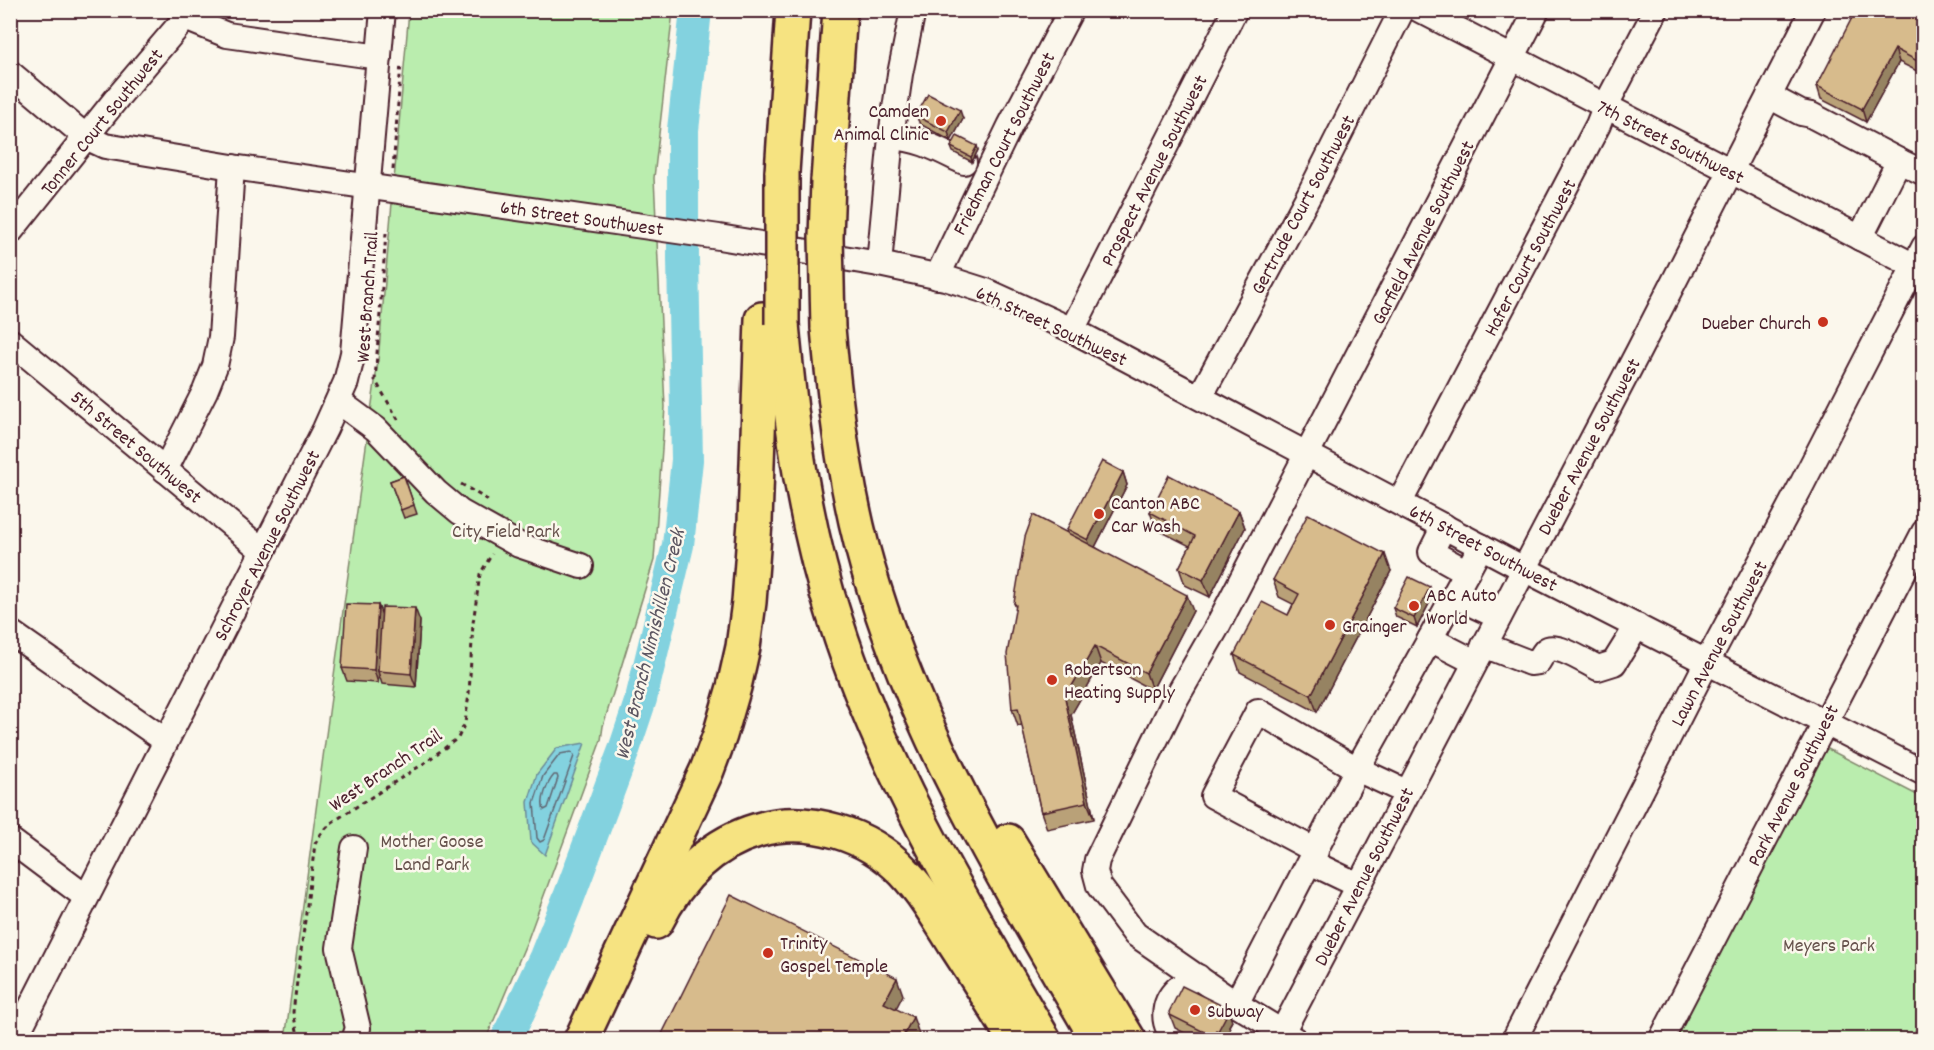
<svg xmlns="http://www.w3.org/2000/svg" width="1934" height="1050" font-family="Dekko,sans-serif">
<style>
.green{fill:#baedae;stroke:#82866c;stroke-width:1.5}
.water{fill:#83d2df;stroke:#6c8a97;stroke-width:1.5}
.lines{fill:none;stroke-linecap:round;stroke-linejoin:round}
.shore{stroke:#616773;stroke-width:1.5}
.river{stroke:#83d2df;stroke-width:32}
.minor-casing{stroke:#4a1f2b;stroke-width:28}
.highway-casing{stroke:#4a1f2b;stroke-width:38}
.path{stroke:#4a1f2b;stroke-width:3;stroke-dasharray:4.5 4.5;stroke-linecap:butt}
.minor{stroke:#fbf7ec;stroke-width:24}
.highway{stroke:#f6e381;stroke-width:33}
.highway-bridge-casing{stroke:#4a1f2b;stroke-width:38;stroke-linecap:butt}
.highway-bridge{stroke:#f6e381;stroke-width:33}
.wall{fill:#b9a178;stroke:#4a1f2b;stroke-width:1.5}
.shaded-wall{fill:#968362;stroke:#4a1f2b;stroke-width:1.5}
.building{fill:#d7bb8c;stroke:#4a1f2b;stroke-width:1.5}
.poi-dot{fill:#c8321e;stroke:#fbf7ec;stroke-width:2}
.labels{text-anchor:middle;stroke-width:5;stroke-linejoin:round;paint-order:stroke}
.poi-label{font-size:20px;fill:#4a1f2b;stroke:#fbf7ec;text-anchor:start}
.street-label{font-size:20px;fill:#4a1f2b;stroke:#fbf7ec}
.park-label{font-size:20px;fill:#66524c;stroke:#fbf7ec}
.water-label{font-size:21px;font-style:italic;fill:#5b5561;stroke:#fbf7ec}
</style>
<rect width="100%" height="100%" fill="#fbf7ec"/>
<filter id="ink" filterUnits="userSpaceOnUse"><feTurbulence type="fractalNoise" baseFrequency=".0167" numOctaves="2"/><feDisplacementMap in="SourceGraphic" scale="12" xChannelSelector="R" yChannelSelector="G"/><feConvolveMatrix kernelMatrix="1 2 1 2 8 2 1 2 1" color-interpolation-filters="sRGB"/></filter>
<g filter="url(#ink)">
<g class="green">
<polygon points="409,11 673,11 654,178 665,407 654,560 603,726 601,740 528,939 486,1039 285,1040 335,668 378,361"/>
<polygon points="1824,747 1923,798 1923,1016 1911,1039 1674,1040"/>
</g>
<polygon class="water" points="585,743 545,855 531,842 528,802 537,774 557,748"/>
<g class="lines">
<g class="shore">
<polygon points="571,752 574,756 544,840 540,842 537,838 534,803 543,776 560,754"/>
<path d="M557,775l1,3 -10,30 -4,2c-4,-9 3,-27 10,-35z"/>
</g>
<polyline class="river" points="506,1040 545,957 569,897 624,750 641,699 678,545 687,460 683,259 683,130 696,10"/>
<defs>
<g id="minor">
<polyline points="1420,10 1924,271"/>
<polyline points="185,18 227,35 379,57"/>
<polyline points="10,73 86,137 105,146 232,167 719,237 879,264 945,278 986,291 1072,330 1524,569 1924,773"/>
<polyline points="1769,96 1801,113 1811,115 1899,161 1860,238"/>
<path d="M891,137c30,2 46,12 73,25"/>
<polyline points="1899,161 1924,173"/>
<polyline points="10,232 117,98 192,10"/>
<polyline points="879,264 891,137 900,74 913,10"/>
<polyline points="937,277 1010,126 1071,10"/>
<polyline points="1072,330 1235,10"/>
<polyline points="10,341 263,551"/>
<polyline points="1200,397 1310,193 1402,10"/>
<polyline points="338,401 376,429 436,492 460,512 519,545 581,566"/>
<polyline points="165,470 205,391 215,366 221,337 232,167"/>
<polyline points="1400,502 1598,125 1605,107 1656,10"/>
<polyline points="1444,526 1431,552 1467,572"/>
<polyline points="1454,596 1499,617"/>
<polyline points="10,632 166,741"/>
<polyline points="1430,639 1481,546"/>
<path d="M1484,645l46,18 8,-1c2,-3 5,-9 8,-12 10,-8 41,13 52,18l16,-5 23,-37"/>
<polyline points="10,840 86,897"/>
<polyline points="1316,851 1213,796 1258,711 1357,769 1406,792"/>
<polyline points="1310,862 1358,885"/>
<polyline points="1236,1004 1356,771 1430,639 1475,662"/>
<polyline points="14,1040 325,429 346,382 353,353 383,10"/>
<polyline points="354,1040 358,1028 339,948 354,848"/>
<path d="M1179,1040c-19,-12 -17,-37 -2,-51 6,-5 14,-9 21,-12"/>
<polyline points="1278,1040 1639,350 1813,10"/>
<polyline points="1295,1040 1236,1004 1135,934 1099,886 1095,871 1097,860 1174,702 1217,627 1537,10"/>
<polyline points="1514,1040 1707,662 1800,488 1924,247"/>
<polyline points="1661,1040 1924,532"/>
</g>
<g id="highway">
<polyline points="782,172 793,10"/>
<polyline points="828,181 840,10"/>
<path d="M782,324c9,101 22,201 54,298 47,149 129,284 208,418"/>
<path d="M828,328c8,88 19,176 46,260 50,161 139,306 224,452"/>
<polyline points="1008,841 1129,1040"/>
<path d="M656,922c22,-44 54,-78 102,-92 50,-15 110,4 146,42 20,21 35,47 50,71 21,32 41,64 61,97"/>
<polyline points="581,1040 707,770 720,735 734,687 743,647 749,602 755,522 762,319"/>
</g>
</defs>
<use href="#minor" class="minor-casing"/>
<use href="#highway" class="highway-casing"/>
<g class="path">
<polyline points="393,170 401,63"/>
<polyline points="386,233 375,380 399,421"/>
<polyline points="461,484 486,499 490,504"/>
<polyline points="299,1040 293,1012 315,844 321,834 331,823 423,764 458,738 465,723 469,694 473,623 480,574 492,554"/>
</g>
<use href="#minor" class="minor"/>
<use href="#highway" class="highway"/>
<defs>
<g id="highway-bridge">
<polyline points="782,172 782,324"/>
<polyline points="828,181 826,237 828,328"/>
</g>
</defs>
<use href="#highway-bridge" class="highway-bridge-casing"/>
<use href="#highway-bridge" class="highway-bridge"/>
</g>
<g class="wall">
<polygon points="1923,10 1923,74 1899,62 1866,122 1821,99 1817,86"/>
<polygon points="916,116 963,119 951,141 920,124"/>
<polygon points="977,146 978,150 972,162 953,152 951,147"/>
<polygon points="1123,472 1127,485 1095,547 1193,611 1152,690 1101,663 1071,715 1094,819 1047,829 1041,812 1022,725 1018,726 1012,709 1016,608 1014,603 1068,533 1067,529"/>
<polygon points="404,476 417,514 404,518 390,481"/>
<polygon points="1239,511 1245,528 1210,597 1185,585 1179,568 1190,546 1156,529 1150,512"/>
<polygon points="1391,571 1317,712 1240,672 1234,655 1288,615 1293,604 1279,597 1273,580"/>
<polygon points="1433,596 1417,627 1396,617 1393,608"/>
<polygon points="378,605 381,613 420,621 416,687 382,684 379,675 378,683 347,681 342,668"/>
<polygon points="1227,1008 1232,1021 1229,1026 1230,1029 1225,1040 1198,1040 1175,1028 1170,1015"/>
</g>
<g class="shaded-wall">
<polygon points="1895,49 1899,62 1866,122 1862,109"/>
<polygon points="960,110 963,119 951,141 948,132"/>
<polygon points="977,146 978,150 972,162 971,157"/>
<polygon points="1123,472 1127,485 1092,553 1088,540"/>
<polygon points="1239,511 1245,528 1210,597 1203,580"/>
<polygon points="1385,554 1391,571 1317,712 1311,695"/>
<polygon points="1430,587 1433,596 1417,627 1414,618"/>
<polygon points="1187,595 1193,611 1152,690 1146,673"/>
<polygon points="378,605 383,618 378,671 379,675 378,683 374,670"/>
<polygon points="415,608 420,621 416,687 411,674"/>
<polygon points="1095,646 1101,663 1071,715 1094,819 1087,802 1065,698"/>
<polygon points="897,978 903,995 890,1020 884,1003"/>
<polygon points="1227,1008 1232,1021 1229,1026 1230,1029 1225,1040 1222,1040 1218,1031 1223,1015"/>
<polygon points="913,1017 919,1034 916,1040 901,1040"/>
<polygon points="1216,1030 1220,1040 1213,1040 1212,1036"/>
</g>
<g class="building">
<polygon points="1856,10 1923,10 1923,64 1895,49 1862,109 1817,86"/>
<polygon points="928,94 960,110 948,132 916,116"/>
<polygon points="957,136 977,146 971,157 951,147"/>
<polygon points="1102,461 1123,472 1088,540 1067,529"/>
<polygon points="1169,475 1239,511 1203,580 1179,568 1195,536 1150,512"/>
<polygon points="404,476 414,505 401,510 390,481"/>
<polygon points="1308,514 1385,554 1311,695 1234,655 1262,602 1288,615 1299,594 1273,580"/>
<polygon points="1033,515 1187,595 1146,673 1095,646 1065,698 1087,802 1041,812 1018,708 1012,709 1007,654 1016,605 1014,603 1025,537"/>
<polygon points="1409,577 1430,587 1414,618 1393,608"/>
<polygon points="346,604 378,605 374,670 342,668"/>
<polygon points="382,607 415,608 411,674 378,671"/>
<polygon points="731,895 897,978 884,1003 913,1017 901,1040 659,1040"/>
<polygon points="1182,986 1227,1008 1223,1015 1226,1016 1218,1031 1216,1030 1212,1036 1170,1015 1169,1012"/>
</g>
</g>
<g class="poi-dot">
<circle cx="941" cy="121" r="6"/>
<circle cx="1823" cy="322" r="6"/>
<circle cx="1099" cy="514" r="6"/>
<circle cx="1414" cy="606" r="6"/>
<circle cx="1330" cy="625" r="6"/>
<circle cx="1052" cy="680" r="6"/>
<circle cx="768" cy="953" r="6"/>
<circle cx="1195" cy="1010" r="6"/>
</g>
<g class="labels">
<g class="poi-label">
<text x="929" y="117" text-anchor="end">Camden<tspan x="929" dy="23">Animal Clinic</tspan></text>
<text x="1811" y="329" text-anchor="end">Dueber Church</text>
<text x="1111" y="509">Canton ABC<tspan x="1111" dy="23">Car Wash</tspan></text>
<text x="1426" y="601">ABC Auto<tspan x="1426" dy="23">World</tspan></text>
<text x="1342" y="632">Grainger</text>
<text x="1064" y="675">Robertson<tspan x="1064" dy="23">Heating Supply</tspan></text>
<text x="780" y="949">Trinity<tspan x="780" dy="23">Gospel Temple</tspan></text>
<text x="1207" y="1017">Subway</text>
</g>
<g class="street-label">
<text transform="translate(101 121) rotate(-51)" y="7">Tonner Court Southwest</text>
<text transform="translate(1671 141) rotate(27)" y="7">7th Street Southwest</text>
<text transform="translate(1003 143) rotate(-63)" y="7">Friedman Court Southwest</text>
<text transform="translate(1153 170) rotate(-63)" y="7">Prospect Avenue Southwest</text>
<text transform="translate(1302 204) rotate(-62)" y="7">Gertrude Court Southwest</text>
<text transform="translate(582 217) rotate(8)" y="7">6th Street Southwest</text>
<text transform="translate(1422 232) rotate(-63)" y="7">Garfield Avenue Southwest</text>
<text transform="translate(1529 257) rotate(-62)" y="7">Hafer Court Southwest</text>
<text transform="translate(366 297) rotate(-86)" y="7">West Branch Trail</text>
<text transform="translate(1052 325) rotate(25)" y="7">6th Street Southwest</text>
<text transform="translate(137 446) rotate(40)" y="7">5th Street Southwest</text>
<text transform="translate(1588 446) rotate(-62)" y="7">Dueber Avenue Southwest</text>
<text transform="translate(266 545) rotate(-63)" y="7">Schroyer Avenue Southwest</text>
<text transform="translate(1484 547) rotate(28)" y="7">6th Street Southwest</text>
<text transform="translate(1718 643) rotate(-62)" y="7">Lawn Avenue Southwest</text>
<text transform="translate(385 769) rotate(-34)" y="7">West Branch Trail</text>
<text transform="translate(1792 785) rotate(-63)" y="7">Park Avenue Southwest</text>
<text transform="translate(1363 876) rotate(-63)" y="7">Dueber Avenue Southwest</text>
</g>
<g class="park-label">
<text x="506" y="537">City Field Park</text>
<text x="432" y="847">Mother Goose<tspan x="432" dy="23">Land Park</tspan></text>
<text x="1829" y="951">Meyers Park</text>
</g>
<g class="water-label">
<text transform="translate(649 644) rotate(-76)" y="7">West Branch Nimishillen Creek</text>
</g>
</g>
<rect width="1934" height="1050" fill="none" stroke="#fbf7ec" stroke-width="36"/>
<rect x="18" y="18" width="1898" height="1014" fill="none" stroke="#4a1f2b" stroke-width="2" filter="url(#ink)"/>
</svg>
